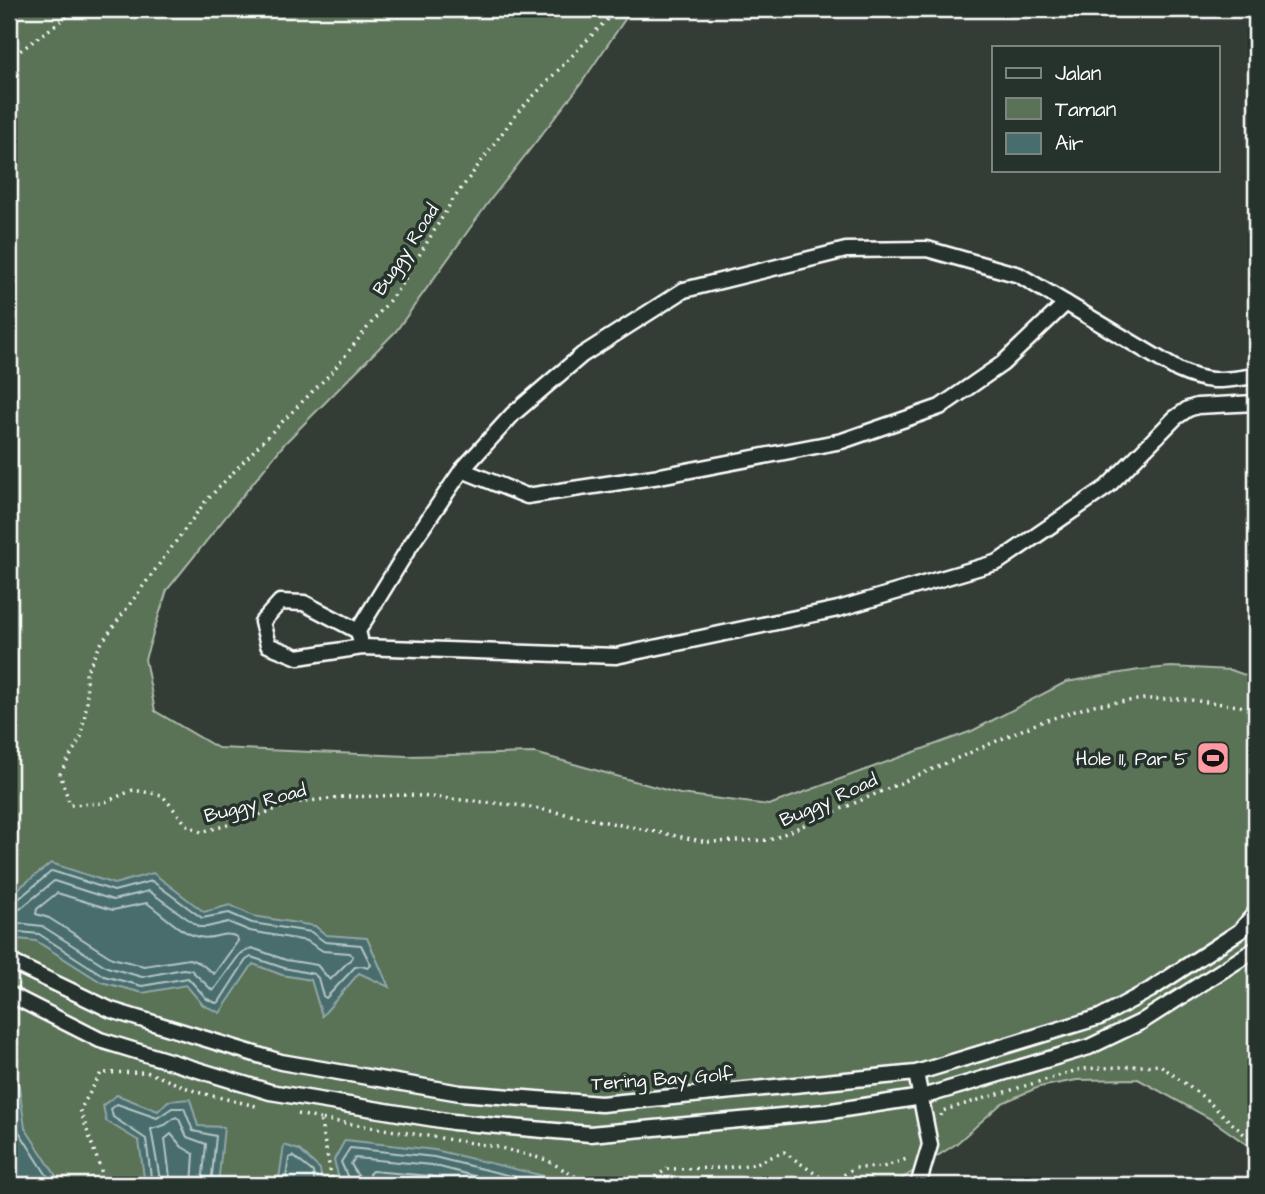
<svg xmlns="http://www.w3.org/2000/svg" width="1265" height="1194" font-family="'Architects Daughter',sans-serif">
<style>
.green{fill:#5a7257;stroke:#acb8ab;stroke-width:2}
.water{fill:#486d6d;stroke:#91a7a7;stroke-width:2}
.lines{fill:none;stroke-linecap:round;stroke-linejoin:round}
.shore{stroke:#b6c5c5;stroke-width:2}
.minor-casing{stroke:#fff;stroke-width:19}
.path{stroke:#fff;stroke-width:3.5;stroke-dasharray:2 5;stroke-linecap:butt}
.minor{stroke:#26332d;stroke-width:14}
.labels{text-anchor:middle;stroke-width:7;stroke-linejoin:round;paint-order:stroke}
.street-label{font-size:19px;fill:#fff;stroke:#26332d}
.poi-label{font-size:19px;fill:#fff;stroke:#26332d;text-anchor:end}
</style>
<rect width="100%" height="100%" fill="#343d35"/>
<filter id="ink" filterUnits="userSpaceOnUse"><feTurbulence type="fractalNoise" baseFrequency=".0143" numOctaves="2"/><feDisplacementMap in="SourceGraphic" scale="14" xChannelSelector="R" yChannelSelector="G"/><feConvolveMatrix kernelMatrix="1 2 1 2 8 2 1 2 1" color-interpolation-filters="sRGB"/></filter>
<g filter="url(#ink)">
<polygon class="green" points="9,9 632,9 578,88 491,199 396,331 285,443 167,590 145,659 155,711 218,748 408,756 535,753 680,794 769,805 972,731 1066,682 1139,670 1171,667 1231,670 1256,679 1256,1151 1209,1118 1138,1079 1077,1080 1039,1087 1002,1103 956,1144 892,1185 9,1185"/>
<g class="water">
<polygon points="51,863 114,884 153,873 204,912 230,905 253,916 315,926 326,935 367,938 389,987 359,973 322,1016 311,980 282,975 253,964 220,1013 203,1005 186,985 143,993 101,982 36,941 9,938 9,896"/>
<polygon points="9,1064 19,1087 25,1128 62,1185 9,1185"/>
<polygon points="117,1095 158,1111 168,1101 190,1099 198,1126 224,1127 218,1185 145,1185 139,1141 106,1121 103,1105"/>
<polygon points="345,1140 435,1150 548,1177 548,1185 347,1185 339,1179 334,1160"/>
<polygon points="284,1145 299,1150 320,1169 322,1185 278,1185"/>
</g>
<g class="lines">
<g class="shore">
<path d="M57,893l56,17 34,-7c16,11 33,30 52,34 15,4 22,-7 38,0l1,4 -24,33 -14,-11 -11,-4 -45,7 -32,-8 -63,-40 -13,-4 1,-5z"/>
<polyline points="9,903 16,901 52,871 114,891 152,881 202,918 229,913 252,923 311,932 325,942 361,945 371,965 368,968 361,966 355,967 326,998 323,996 318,978 314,974 284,968 251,957 246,960 219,1002 216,1003 207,999 188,978 142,986 104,976 39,934 9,931"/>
<polyline points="9,911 20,909 54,881 113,900 149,891 199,927 207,927 228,922 250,931 307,941 323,951 350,953 353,957 330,980 317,965 286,960 252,948 240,954 213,991 191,970 183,969 142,977 107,967 42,926 9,922"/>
<polyline points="9,1081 13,1089 18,1130 53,1185"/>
<polyline points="152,1185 146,1139 113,1117 111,1109 117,1104 157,1118 172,1108 184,1108 193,1131 216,1136 211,1185"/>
<polyline points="161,1185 151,1129 165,1125 176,1117 179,1119 187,1137 206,1144 202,1185"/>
<polyline points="171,1185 165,1139 171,1134 182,1147 194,1154 192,1185"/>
<polyline points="285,1185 289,1158 293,1156 313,1172 315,1185"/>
<polyline points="351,1185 341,1162 350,1148 434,1157 539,1183 542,1185"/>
<polyline points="359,1185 359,1178 351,1164 355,1158 432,1165 508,1185"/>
<polyline points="370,1185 369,1174 372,1171 430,1176 467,1185"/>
</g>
<defs>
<g id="minor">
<polyline points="462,470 527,496 660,476 842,441 940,407 1002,364 1066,303"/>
<polyline points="358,631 304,603 280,602 262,622 268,645 298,657 362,647 616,656 838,609 998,562 1107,487 1175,418 1188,409 1197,406 1256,403"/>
<path d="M360,639l-2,-8 52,-85 52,-76 51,-56 69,-59 102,-65 162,-40 81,-1 92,26 159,95c33,15 44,10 78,6"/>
<polyline points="9,961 111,1010 281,1062 460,1093 601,1104 916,1073 1100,1017 1150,990 1240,931 1256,912"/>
<polyline points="9,994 100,1040 270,1092 453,1122 590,1134 825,1112 922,1097 1089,1047 1141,1022 1256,949"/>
<polyline points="916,1073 930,1145 918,1185"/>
</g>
</defs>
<use href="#minor" class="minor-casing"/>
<g class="path">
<polyline points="617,9 517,113 452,201 400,287 332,372 262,442 205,502 102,642 86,672 87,702 81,737 60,774 70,805 103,803 133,790 162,795 186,824 201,832 243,821 293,803 343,797 409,795 525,806 707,842 770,840 1038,723 1094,705 1145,699 1182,699 1240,706 1256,713"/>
<polyline points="9,59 77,9"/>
<polyline points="298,1114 320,1119"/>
<polyline points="941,1116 942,1111 1081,1069 1160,1065 1203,1097 1256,1145"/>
<polyline points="106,1185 80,1110 101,1073 147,1072 197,1092 260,1107"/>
<polyline points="333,1185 320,1119 497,1147 547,1160 590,1185"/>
<polyline points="644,1185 667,1169 725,1168 754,1164 784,1152 820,1177 836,1180 854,1168 883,1167 910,1158"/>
</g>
<use href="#minor" class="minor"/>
</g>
</g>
<defs>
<symbol id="stadium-square" viewBox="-11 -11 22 22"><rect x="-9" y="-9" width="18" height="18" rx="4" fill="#ff9aa2" stroke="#26332d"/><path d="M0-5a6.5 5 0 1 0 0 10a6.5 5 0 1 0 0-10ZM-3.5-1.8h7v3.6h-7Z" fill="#111"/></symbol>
</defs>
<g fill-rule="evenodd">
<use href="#stadium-square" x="1194" y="739" width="38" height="38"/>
</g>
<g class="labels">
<g class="street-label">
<text transform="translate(405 249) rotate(-57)" y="7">Buggy Road</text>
<text transform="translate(828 799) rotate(-24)" y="7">Buggy Road</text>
<text transform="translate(255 802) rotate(-15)" y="7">Buggy Road</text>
<text transform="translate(662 1078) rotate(-4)" y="7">Tering Bay Golf</text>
</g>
<g class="poi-label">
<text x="1188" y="765">Hole 11, Par 5</text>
</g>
</g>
<rect width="1265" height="1194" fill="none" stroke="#26332d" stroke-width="35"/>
<rect x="18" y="18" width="1230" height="1159" fill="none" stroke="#fff" stroke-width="2.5" filter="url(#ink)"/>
<rect x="992" y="46" width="228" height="126" fill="#26332d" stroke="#7d8581" stroke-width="2"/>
<rect x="1006" y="68" width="35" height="10" fill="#26332d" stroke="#7d8581" stroke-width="2"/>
<text x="1055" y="80" font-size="21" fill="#ffffff">Jalan</text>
<rect x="1006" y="98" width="35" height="21" fill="#5a7257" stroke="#7d8581" stroke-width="2"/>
<text x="1055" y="116" font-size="21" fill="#ffffff">Taman</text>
<rect x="1006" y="133" width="35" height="21" fill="#486d6d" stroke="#7d8581" stroke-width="2"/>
<text x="1055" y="150" font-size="21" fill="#ffffff">Air</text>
</svg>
